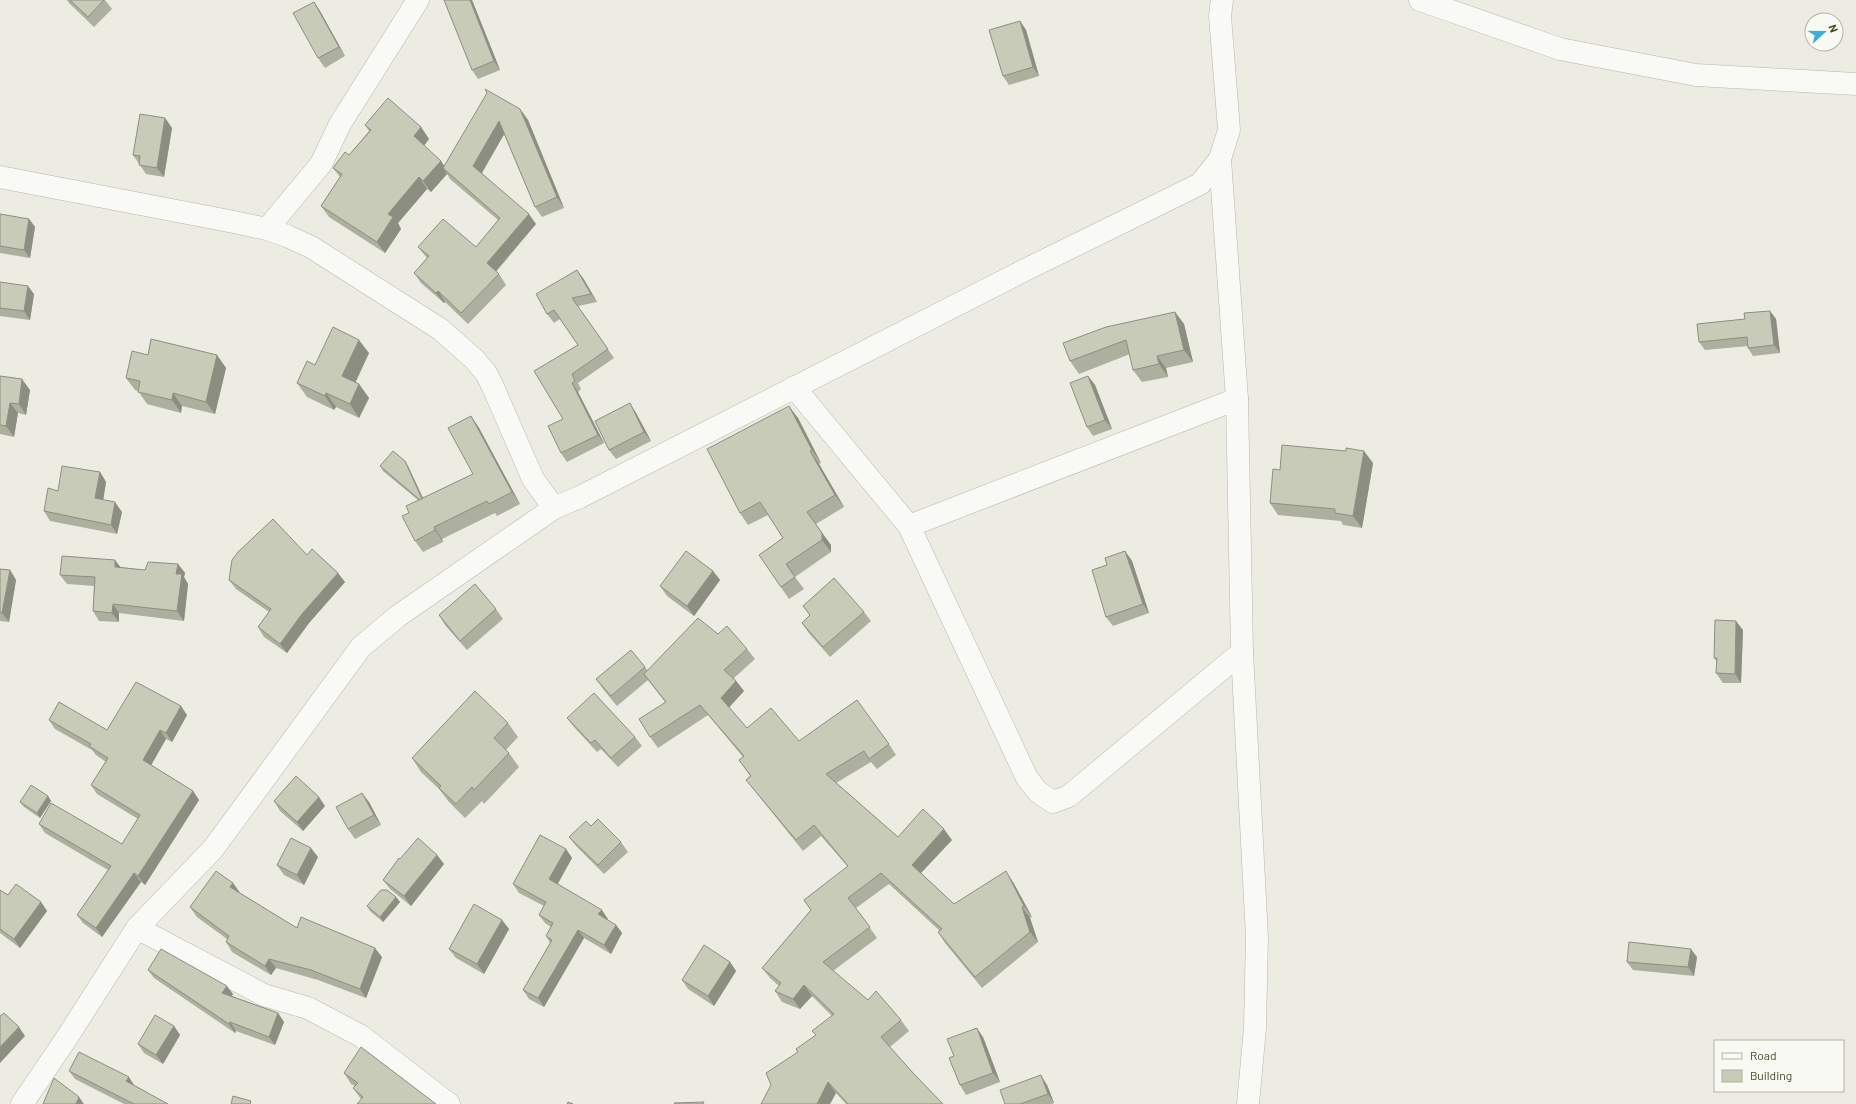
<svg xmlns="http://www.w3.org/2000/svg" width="1856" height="1104" font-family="Barlow,sans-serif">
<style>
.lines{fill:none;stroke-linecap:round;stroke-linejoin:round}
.minor-casing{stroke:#b6b7a7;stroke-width:23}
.minor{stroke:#f9faf6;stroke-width:22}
.wall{fill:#adaf9f}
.shaded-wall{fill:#8d8e82}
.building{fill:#c9cbb9;stroke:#8d8e82}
</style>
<rect width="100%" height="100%" fill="#ecece3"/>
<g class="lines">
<defs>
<g id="minor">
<polyline points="1420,0 1560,49 1696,75 1856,84"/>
<polyline points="1220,159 1237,399 1242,652 1257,937 1255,1028 1248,1104"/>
<polyline points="0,177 234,222 267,229 287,236 311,247 440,329 474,359 486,373 493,387 533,479 554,508 580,497 1027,269 1200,184 1220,159 1229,130 1220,16 1222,0"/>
<polyline points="267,229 321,164 340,124 418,0"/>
<polyline points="794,387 909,526 1027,778 1038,792 1053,802 1069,796 1242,652"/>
<polyline points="909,526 1237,399"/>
<polyline points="137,928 264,995 308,1008 361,1036 449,1104"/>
<polyline points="22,1104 66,1039 137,928 213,849 361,647 398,616 554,508"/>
</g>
</defs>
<use href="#minor" class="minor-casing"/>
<use href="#minor" class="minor"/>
</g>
<g class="wall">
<polygon points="67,0 105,0 112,9 94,27 69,3"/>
<polygon points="444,0 472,0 500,70 478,79 472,70"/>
<polygon points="314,2 320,11 345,56 325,68 318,58"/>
<polygon points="1020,21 1026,30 1039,76 1009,85 1003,76"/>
<polygon points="520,109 528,120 564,208 542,217 535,207 504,134 482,173 536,224 496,272 499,274 506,285 468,324 445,302 444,303 421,283 414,273 427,258 418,247 476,247 498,220 450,179 447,174 431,192 427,189 398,223 401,229 385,253 329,217 321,206 340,177 333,168 349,155 369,131 365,125 421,127 429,139 424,146 441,161 444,166"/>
<polygon points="165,118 172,128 164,177 146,174 133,155"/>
<polygon points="0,214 29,219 35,227 30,258 0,253"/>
<polygon points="583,278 597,302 578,306 614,358 578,383 581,389 578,392 604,443 567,462 561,453 563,419 578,345 560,319 554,323 547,314"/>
<polygon points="0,282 34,294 30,320 0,316"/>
<polygon points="1770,311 1776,319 1780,353 1753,356 1748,348 1748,346 1705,350 1699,342 1745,319"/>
<polygon points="1175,312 1184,324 1193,362 1166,368 1168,377 1142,382 1133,370 1130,354 1079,374 1070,361"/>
<polygon points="369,353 355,382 359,384 369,398 359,418 336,407 334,410 307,397 297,383 315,365"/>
<polygon points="148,355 217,355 226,368 215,414 182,406 181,413 147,404 138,391 135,390 126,378"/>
<polygon points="0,376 30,390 26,415 18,413 14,437 0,434"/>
<polygon points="1088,376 1095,385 1112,429 1093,436 1087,427"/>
<polygon points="636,413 651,441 616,459 609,450"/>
<polygon points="471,416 479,428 520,504 497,516 495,513 442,539 443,542 423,552 415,541 409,513 418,500 383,471 380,466 405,461 408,466 423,498 473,474"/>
<polygon points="798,418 821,463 819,464 844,507 816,524 831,545 831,552 795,577 804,589 789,599 759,555 783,538 768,515 748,525 740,513"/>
<polygon points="1373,463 1362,528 1343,525 1341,521 1278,515 1270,503 1280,470"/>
<polygon points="100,472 106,482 103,500 122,512 117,534 50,521 44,511 58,491"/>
<polygon points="1125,551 1132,561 1149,613 1113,626 1106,617 1107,565"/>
<polygon points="307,555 345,582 309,623 287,653 264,637 258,627 269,612 236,589 229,580"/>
<polygon points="178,564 185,573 184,577 188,584 184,621 119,613 119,622 99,621 93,611 94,586 67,584 60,575 120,567 145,570"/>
<polygon points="0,569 10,570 16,580 9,622 0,621"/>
<polygon points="713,571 720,580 694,616 667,596 660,586"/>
<polygon points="803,606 864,612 871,621 830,657 808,632 802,623 810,616"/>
<polygon points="496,609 503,619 467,650 445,625 439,615"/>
<polygon points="1743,630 1741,683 1723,683 1716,673 1717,662 1714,658"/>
<polygon points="718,634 747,649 755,659 734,678 744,691 729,708 747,728 799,741 889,744 896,755 877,769 871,762 836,783 898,837 952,840 921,873 954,904 1013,882 1032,917 1030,918 1038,942 982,988 945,943 938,932 940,931 889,884 856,908 877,938 833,971 868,1000 901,1020 909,1031 890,1047 914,1074 943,1104 846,1104 836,1093 830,1104 761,1104 798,1052 816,1035 832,1016 812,996 800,1009 782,1002 775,991 779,986 770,978 762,968 811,910 804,900 848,867 821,836 803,851 754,790 746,780 750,776 739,760 743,757 708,715 658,748 650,737 665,702 648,680 617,706 603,689 596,679 645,667 648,671"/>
<polygon points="187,715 172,742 166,739 151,765 193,791 199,800 145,885 141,882 102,937 83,923 77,915 108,870 45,833 39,824 122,844 138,819 97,794 91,785 106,762 96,755 92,750 55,729 49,720 107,730"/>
<polygon points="567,718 635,737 642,746 618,767 601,749 597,752 574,727"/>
<polygon points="508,723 518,737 506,750 509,753 519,767 484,804 482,801 465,818 449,802 439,789 421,772 412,758"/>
<polygon points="48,796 51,801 40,818 24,807 20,802"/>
<polygon points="274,801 325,806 303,831 280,811"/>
<polygon points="369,802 381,825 355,839 348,829"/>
<polygon points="591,826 621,842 628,852 604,874 576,846 569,837"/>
<polygon points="566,849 572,858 558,884 608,919 607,920 616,925 622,933 611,954 584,938 544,1007 529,999 523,990 550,943 546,936 551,927 545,923 539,915 544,906 519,893 513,884"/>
<polygon points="437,855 444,864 411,906 390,889 383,880 400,859"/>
<polygon points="318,857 304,885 284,875 277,865"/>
<polygon points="233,883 240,893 297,928 382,957 366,998 318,980 276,968 271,975 232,952 226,942 227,939 197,917 190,907"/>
<polygon points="0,890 8,895 41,902 47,911 20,948 0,933"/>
<polygon points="396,897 400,902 383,922 370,911 367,906"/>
<polygon points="502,920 509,929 484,974 456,958 449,949"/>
<polygon points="1697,957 1694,976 1633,970 1627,962"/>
<polygon points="730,962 736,971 714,1006 688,989 682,980"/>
<polygon points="148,970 233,994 232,996 278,1013 284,1022 275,1045 236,1031 235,1033 154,978"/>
<polygon points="174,1026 180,1035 163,1064 144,1053 138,1044"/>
<polygon points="983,1037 1000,1082 966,1095 960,1085 954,1056"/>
<polygon points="69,1071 134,1085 168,1104 124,1104 75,1079"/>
<polygon points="344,1073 436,1104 361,1099 353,1088 355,1086 351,1084"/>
<polygon points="1047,1085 1054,1103 1052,1104 1005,1104"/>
</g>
<g class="shaded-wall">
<polygon points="470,0 472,0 500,70 494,61"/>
<polygon points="314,2 320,11 345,56 339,47"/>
<polygon points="1020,21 1026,30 1039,76 1033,67"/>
<polygon points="520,109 528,120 564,208 557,197"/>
<polygon points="165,118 172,128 164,177 157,168"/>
<polygon points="499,121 506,131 480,176 473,166"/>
<polygon points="421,127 429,139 422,148 414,136"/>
<polygon points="441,161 449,173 443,168 447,174 431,192 423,181"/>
<polygon points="419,177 427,189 398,223 401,229 385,253 377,242 388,214"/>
<polygon points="529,214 536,224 494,273 487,263"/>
<polygon points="29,219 35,227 30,258 24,250"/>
<polygon points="577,270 583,278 597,302 591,294"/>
<polygon points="28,286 34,294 30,320 24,311"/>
<polygon points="438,291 445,302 444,303 436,293"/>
<polygon points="1770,311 1776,319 1780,353 1774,345"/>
<polygon points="1175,312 1184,324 1193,362 1184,350"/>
<polygon points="359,340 369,353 352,390 342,376"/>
<polygon points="217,355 226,368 215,414 206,402"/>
<polygon points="1157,356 1166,368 1168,377 1159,364"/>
<polygon points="1088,376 1095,385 1112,429 1105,420"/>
<polygon points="22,379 30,390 26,415 19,404"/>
<polygon points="572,383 578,392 604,443 598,435"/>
<polygon points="359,384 369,398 359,418 350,404"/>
<polygon points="173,393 182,406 181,413 172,400"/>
<polygon points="326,393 336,407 334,410 325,396"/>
<polygon points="10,403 18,413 14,437 6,426"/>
<polygon points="630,403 636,413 651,441 644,432"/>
<polygon points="789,406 798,418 821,463 812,450"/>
<polygon points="471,416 479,428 520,504 512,492"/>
<polygon points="810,451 819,464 844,507 835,495"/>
<polygon points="1364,451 1373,463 1362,528 1353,516"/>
<polygon points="405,461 408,466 428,509 425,504"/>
<polygon points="100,472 106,482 102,508 95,498"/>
<polygon points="115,502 122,512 117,534 111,525"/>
<polygon points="434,527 442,539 443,542 435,530"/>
<polygon points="822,533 831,545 831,552 822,540"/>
<polygon points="1125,551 1132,561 1149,613 1143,604"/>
<polygon points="115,560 122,569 115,567"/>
<polygon points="178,564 185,573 184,577 188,584 184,621 177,611 176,574"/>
<polygon points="10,570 16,580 9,622 2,613"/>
<polygon points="713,571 720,580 694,616 687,606"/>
<polygon points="338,573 345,582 309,623 287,653 280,644 302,614"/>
<polygon points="113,604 119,613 119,622 112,613"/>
<polygon points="1736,621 1743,630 1741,683 1735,674"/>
<polygon points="736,681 744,691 728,708 721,698"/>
<polygon points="181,706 187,715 172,742 166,733"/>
<polygon points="160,730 166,739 149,769 143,760"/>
<polygon points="193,791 199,800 145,885 138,876"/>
<polygon points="362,793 369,802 381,825 374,815"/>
<polygon points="48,796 51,801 40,818 37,813"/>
<polygon points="319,797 325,806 303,831 297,822"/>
<polygon points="944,829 952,840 919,875 912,865"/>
<polygon points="311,848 318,857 304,885 297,875"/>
<polygon points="566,849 572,858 555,888 549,879"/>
<polygon points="437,855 444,864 411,906 404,896"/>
<polygon points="1006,871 1013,882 1032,917 1024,906"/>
<polygon points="134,873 141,882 102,937 96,928"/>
<polygon points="233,883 240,893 237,897 230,887"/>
<polygon points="396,897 400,902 383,922 380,917"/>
<polygon points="41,902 47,911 20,948 14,939"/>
<polygon points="1022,907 1030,918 1038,942 1030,932"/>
<polygon points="602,910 608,919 605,923 598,914"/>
<polygon points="502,920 509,929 484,974 477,964"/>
<polygon points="616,925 622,933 611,954 604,945"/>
<polygon points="578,930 584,938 544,1007 538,998"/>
<polygon points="375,948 382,957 366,998 360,989"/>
<polygon points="1691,949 1697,957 1694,976 1688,967"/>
<polygon points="269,959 276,968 271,975 265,966"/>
<polygon points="730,962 736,971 714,1006 708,996"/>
<polygon points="804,985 812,996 800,1009 793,999"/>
<polygon points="227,986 233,994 228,1001 222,993"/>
<polygon points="278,1013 284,1022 275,1045 269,1037"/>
<polygon points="230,1022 236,1031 235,1033 229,1024"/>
<polygon points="174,1026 180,1035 163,1064 156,1055"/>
<polygon points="19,1027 25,1036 0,1063 0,1047"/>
<polygon points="977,1028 983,1037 1000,1082 993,1073"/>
<polygon points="1041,1075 1047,1085 1054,1103 1048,1094"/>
<polygon points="129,1077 134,1085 132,1089 126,1081"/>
<polygon points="828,1082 836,1093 830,1104 817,1104"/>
<polygon points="79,1097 84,1104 76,1104"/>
</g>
<g class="building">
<polygon points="70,0 104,0 88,17"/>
<polygon points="444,0 470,0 494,61 472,70"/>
<polygon points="314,2 339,47 318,58 293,13"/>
<polygon points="1020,21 1033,67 1003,76 989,30"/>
<polygon points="485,89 520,109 557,197 535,207 499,121 473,166 529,214 487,263 499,274 461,313 438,291 436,293 414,273 429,256 418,247 443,219 476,247 500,218 443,168 487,93"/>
<polygon points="388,98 421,127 414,136 441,161 423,181 419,177 388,214 393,217 377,242 321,206 342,174 333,168 345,152 349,155 371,130 365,125"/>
<polygon points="140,114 165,118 157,168 139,165 140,156 133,155"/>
<polygon points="0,214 29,219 24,250 0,246"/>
<polygon points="577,270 591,294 572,298 608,349 572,374 575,381 572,383 598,435 561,453 548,426 563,419 534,371 578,345 554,310 547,314 536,294"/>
<polygon points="0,282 28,286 24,311 0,308"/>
<polygon points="1770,311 1774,345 1748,348 1747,337 1699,342 1697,324 1745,319 1744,313"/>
<polygon points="1175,312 1184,350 1157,356 1159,364 1133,370 1126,340 1070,361 1063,343 1106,327"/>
<polygon points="333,327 359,340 342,376 359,384 350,404 326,393 325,396 297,383 307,361 315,365"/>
<polygon points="151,339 217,355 206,402 173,393 172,400 138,392 140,381 126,378 132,351 148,355"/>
<polygon points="0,376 22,379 19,404 10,403 6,426 0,425"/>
<polygon points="1088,376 1105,420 1087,427 1070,383"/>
<polygon points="630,403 644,432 609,450 595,421"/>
<polygon points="789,406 812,450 810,451 835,495 807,512 822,533 822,540 786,564 795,577 781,587 759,555 783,538 760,502 740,513 707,449"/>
<polygon points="471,416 512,492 489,504 487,501 434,527 435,530 415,541 402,516 409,513 406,506 473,474 448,428"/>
<polygon points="1282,445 1346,451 1346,448 1364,451 1353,516 1335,513 1335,509 1270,503 1273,469 1280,470"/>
<polygon points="393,451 405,461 422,499 420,500 380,466"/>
<polygon points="62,466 100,472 95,498 115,502 111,525 44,511 48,488 58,491"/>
<polygon points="273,519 307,555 312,549 338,573 302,614 280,644 258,627 271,609 229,580 232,560 238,552"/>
<polygon points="686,551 713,571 687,606 660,586"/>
<polygon points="1125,551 1143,604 1106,617 1092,570 1107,565 1105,558"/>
<polygon points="62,556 115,560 115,567 145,570 148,562 178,564 176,574 182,574 177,611 113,604 112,613 93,611 95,577 60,575"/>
<polygon points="0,569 10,570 2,613 0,612"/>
<polygon points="834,578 864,612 823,647 802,623 810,615 803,606"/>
<polygon points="475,584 496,609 460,641 439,615"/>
<polygon points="698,618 718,634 727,626 747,649 724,670 736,681 721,698 747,728 771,708 799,741 857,700 889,744 869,759 864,751 826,774 898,837 923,809 944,829 912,865 954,904 1006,871 1024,906 1022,907 1030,932 975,977 938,932 942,929 881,873 848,898 870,927 823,962 868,1000 876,991 901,1020 881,1037 914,1074 943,1104 848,1104 828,1082 817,1104 761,1104 771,1085 766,1073 798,1052 796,1049 816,1035 812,1031 834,1014 804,985 793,999 775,991 781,983 762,968 811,910 804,900 848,866 814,825 796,840 746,780 751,776 739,760 744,756 700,705 650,737 639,719 666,702 644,674"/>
<polygon points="1715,620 1736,621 1735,674 1716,673 1717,658 1714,658"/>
<polygon points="631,650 645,667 611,696 596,679"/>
<polygon points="136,682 181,706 166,733 160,730 143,760 193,791 138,876 134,873 96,928 77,915 111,866 39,824 51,803 122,844 140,815 91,785 108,758 89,746 91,744 49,720 59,702 107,730"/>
<polygon points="475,691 508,723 494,738 509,753 474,790 472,787 456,804 439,788 441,786 412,758"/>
<polygon points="594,693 635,737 611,758 595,740 591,743 567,718"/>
<polygon points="296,776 319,797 297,822 274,801"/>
<polygon points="31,785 48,796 37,813 20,802"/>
<polygon points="362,793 374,815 348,829 336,807"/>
<polygon points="598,819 621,842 598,865 569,837 586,821 591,826"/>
<polygon points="540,835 566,849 549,879 602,910 598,914 616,925 604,945 578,930 538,998 523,990 552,940 546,936 553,923 539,915 546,902 513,884"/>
<polygon points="291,838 311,848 297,875 277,865"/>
<polygon points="418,838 437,855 404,896 383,880 399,858 400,859"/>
<polygon points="216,871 233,883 230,887 297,928 301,917 375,948 360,989 311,970 269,959 265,966 226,942 229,936 190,907"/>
<polygon points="16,884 41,902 14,939 0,929 0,890 8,895"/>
<polygon points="381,890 387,890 396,897 380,917 367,906"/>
<polygon points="474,904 502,920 477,964 449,949"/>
<polygon points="1629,942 1691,949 1688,967 1627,962"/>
<polygon points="704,945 730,962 708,996 682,980"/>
<polygon points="161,949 227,986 222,993 278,1013 269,1037 230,1022 229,1024 148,970"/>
<polygon points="4,1013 19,1027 0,1047 0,1016"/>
<polygon points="155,1015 174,1026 156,1055 138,1044"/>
<polygon points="977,1028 993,1073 960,1085 949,1058 954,1056 947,1039"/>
<polygon points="361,1047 436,1104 357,1104 363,1097 353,1088 358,1083 344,1073"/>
<polygon points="79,1052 129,1077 126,1081 168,1104 134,1104 69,1071"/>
<polygon points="1041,1075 1048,1094 1020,1104 1005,1104 1000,1090"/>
<polygon points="54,1078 79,1097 76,1104 43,1104"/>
<polygon points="233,1096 251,1101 250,1104 231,1104"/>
<polygon points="568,1102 573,1104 567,1104"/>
<polygon points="704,1102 703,1104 675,1104 674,1103"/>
</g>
<rect x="1714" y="1040" width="130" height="52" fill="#f9f9f3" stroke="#b1b2a2"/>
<rect x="1722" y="1053" width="20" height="6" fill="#f9faf6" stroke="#b1b2a2"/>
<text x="1750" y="1060" font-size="12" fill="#444728">Road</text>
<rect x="1722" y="1070" width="20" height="12" fill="#c9cbb9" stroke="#b1b2a2"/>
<text x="1750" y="1080" font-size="12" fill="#444728">Building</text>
<g transform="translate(1824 32) rotate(69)"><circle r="19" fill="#f9f9f3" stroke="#b1b2a2"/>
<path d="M0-3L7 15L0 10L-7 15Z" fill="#3baedd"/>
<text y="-6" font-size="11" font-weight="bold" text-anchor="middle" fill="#444728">N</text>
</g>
</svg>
